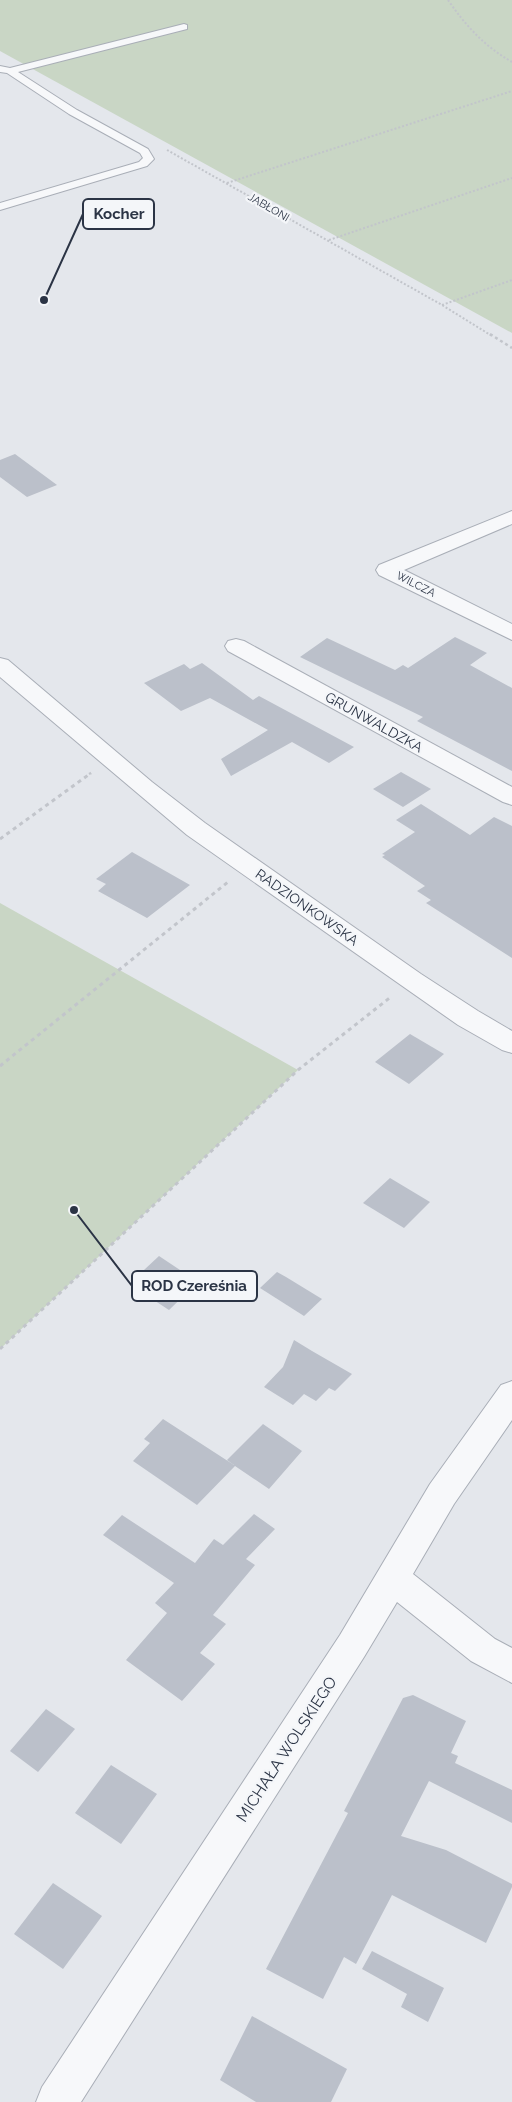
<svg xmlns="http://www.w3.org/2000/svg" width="512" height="2102" font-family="Raleway,sans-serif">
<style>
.green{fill:#c9d6c5}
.building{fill:#bbc0ca}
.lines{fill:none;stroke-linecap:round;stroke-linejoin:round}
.service-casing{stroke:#a9aeb7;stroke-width:2}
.minor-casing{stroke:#a9aeb7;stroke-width:2}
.tertiary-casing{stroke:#a9aeb7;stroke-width:2}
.path-far2{stroke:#c2c5cb;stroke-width:2;stroke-dasharray:2 2;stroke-linecap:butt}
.path-far1{stroke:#c2c5cb;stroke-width:2.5;stroke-dasharray:3 3;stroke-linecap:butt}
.path{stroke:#c2c5cb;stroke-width:3;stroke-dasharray:4 4;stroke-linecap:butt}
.service{fill:#f7f8fa;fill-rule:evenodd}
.minor{fill:#f7f8fa;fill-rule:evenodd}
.tertiary{fill:#f7f8fa;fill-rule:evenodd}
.labels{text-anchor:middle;stroke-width:4.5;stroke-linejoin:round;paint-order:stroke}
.far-street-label{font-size:11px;fill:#2b3445;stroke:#f4f6f9}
.street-label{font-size:14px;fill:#2b3445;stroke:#f4f6f9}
.near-street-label{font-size:16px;fill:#2b3445;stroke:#f4f6f9}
.leader{fill:none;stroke:#2b3445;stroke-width:2}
.callout-dot{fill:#2b3445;stroke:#f4f6f9;stroke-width:2}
.callout{fill:#f4f6f9;stroke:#2b3445;stroke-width:2}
.callout-label{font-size:15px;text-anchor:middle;font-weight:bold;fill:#2b3445}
</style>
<rect width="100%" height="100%" fill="#e4e7ec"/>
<g class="green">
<polygon points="0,0 512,0 512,333 0,51"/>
<polygon points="0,903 298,1070 0,1349"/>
</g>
<g class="building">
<polygon points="15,454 57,485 27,497 0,477 0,460"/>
<polygon points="455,637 487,653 470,665 512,688 512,771 417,721 423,717 300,657 327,638 395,670 403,665 408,668"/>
<polygon points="202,663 253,700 259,696 354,747 329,763 292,742 231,776 221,759 268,730 210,698 181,711 144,683 184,664 190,669"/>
<polygon points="401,772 431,789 403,807 373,789"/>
<polygon points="421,804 470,835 494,817 512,826 512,958 426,903 431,900 417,891 425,886 382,857 385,855 382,854 415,832 396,820"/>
<polygon points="132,852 190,885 147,918 98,891 106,884 96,879"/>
<polygon points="410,1034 444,1054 409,1084 375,1062"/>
<polygon points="390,1178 430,1202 404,1228 363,1203"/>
<polygon points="159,1256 198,1282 169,1310 129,1284"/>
<polygon points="277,1272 286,1277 322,1299 304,1316 260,1288"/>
<polygon points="294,1340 312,1351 352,1374 335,1391 329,1388 316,1401 304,1394 293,1405 264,1387 283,1367"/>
<polygon points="163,1419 234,1465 227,1460 263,1424 302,1451 269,1489 235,1466 197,1505 133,1461 150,1443 144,1439"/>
<polygon points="254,1514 275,1529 246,1559 255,1565 213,1615 226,1624 200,1653 215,1664 182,1701 126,1660 167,1613 155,1603 174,1583 103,1535 122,1515 195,1563 214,1539 223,1545"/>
<polygon points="413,1695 466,1721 451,1753 458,1756 455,1763 512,1790 512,1823 429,1781 401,1836 446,1850 512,1884 512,1887 486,1943 392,1895 356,1964 344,1957 323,1999 266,1969 348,1813 344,1811 403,1698"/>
<polygon points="46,1709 75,1729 38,1772 10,1751"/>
<polygon points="111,1765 157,1794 121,1844 75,1813"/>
<polygon points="53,1883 102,1916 63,1969 14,1934"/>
<polygon points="372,1951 444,1988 428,2022 401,2007 407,1994 362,1969"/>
<polygon points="252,2016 347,2069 331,2102 256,2102 220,2080"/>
</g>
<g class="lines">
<defs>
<polygon id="service" points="184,24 187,25 187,29 18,72 77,110 148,149 154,159 147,166 0,210 0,203 139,162 143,158 140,153 69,114 7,73 0,72 0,66 10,68"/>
<g id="minor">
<polygon points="512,511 512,524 404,570 512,624 512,640 379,575 376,570 379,565"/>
<polygon points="236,639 244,641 512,787 512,805 503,802 228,651 225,646 228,641"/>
<polygon points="512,1381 512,1420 454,1504 413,1574 495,1639 512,1648 512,1683 471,1661 397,1602 364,1657 81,2102 36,2102 42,2087 340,1635 430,1484 501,1385"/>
</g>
<polygon id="tertiary" points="0,658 8,660 152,782 205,823 421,974 478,1011 512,1031 512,1053 502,1050 458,1025 187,835 0,677"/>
</defs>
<use href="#service" class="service-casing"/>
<use href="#minor" class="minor-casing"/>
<use href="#tertiary" class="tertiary-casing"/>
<g class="path-far2">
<path d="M448,0c18,26 36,46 64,62"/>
<polyline points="167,150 442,305 492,336"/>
<polyline points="227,183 512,91"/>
<polyline points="329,240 512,178"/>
<polyline points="442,305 512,280"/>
</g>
<g class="path-far1">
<polyline points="490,334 512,348"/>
<polyline points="89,774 91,773"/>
</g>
<g class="path">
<polyline points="0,839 91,773"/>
<polyline points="0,1066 228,882"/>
<polyline points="0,1349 298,1070 392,996"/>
</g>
<use href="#service" class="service"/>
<use href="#minor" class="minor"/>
<use href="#tertiary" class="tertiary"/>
</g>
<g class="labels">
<g class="far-street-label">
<text transform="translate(269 207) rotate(30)" y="4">JABŁONI</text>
<text transform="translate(416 584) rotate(27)" y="4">WILCZA</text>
</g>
<g class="street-label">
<text transform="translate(374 722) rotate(29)" y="5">GRUNWALDZKA</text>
<text transform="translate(307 907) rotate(35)" y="5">RADZIONKOWSKA</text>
</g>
<g class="near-street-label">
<text transform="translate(286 1749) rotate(-57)" y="6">MICHAŁA WOLSKIEGO</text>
</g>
</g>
<path class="leader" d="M44 300L83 214M74 1210L132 1286"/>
<g class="callout-dot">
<circle cx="44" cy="300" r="5"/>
<circle cx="74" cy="1210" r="5"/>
</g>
<g class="callout">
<rect x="83" y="199" width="71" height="30" rx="5"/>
<rect x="132" y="1271" width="125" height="30" rx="5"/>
</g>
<g class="callout-label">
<text x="119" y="219">Kocher</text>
<text x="194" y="1291">ROD Czereśnia</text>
</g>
</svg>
